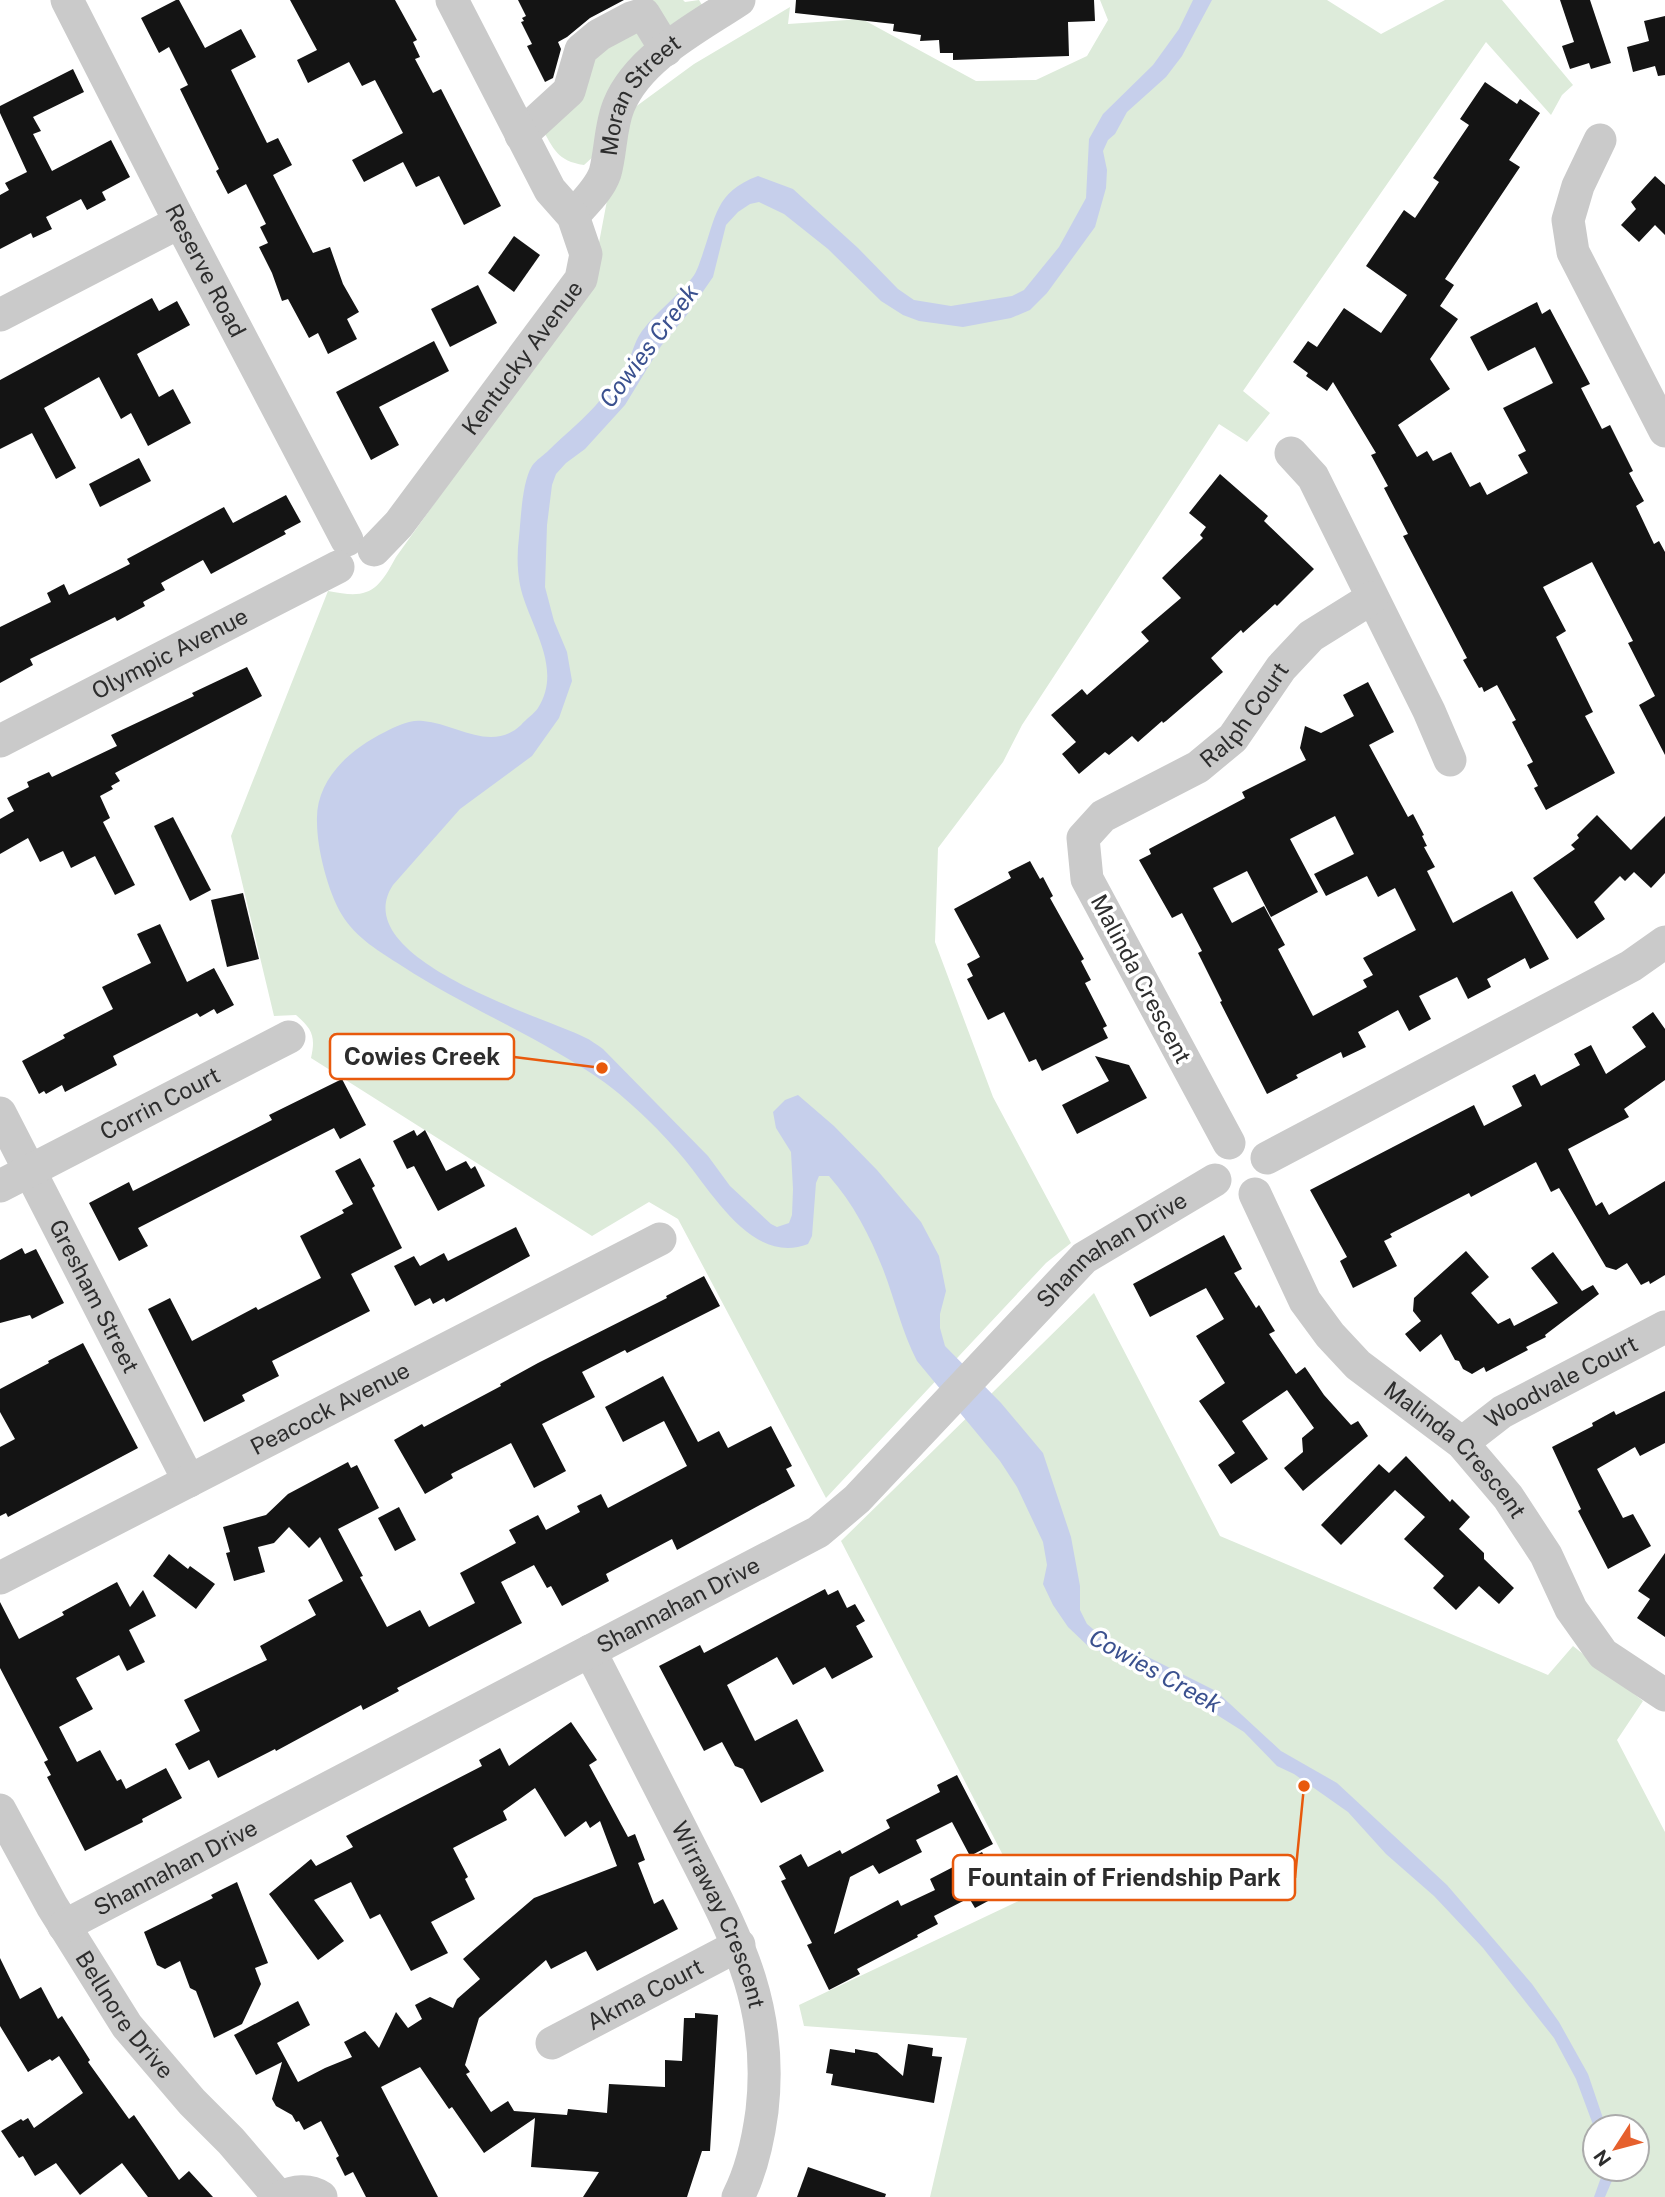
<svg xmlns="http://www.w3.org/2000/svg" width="1665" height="2197" font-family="'Public Sans',sans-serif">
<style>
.green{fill:#ddebda;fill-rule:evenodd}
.water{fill:#c6cfeb}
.building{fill:#141414;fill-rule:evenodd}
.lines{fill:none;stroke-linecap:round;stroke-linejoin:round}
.minor{stroke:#cacaca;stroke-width:33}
.labels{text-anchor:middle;stroke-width:7;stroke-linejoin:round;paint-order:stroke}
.street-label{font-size:23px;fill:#2d2d2d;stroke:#fff}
.water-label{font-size:24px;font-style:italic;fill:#3b518f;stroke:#fff}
.leader{fill:none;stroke:#e8590c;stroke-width:2.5}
.callout-dot{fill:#e8590c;stroke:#fff;stroke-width:2.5}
.callout{fill:#fff;stroke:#e8590c;stroke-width:2.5}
.callout-label{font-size:24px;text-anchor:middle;font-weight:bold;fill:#2d2d2d}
</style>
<rect width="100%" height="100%" fill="#fff"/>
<g class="green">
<polygon points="652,0 683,0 685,2 699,0 702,5 663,30"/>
<path d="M1100,0h227l54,34 64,-34h57l71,85 -11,10 -11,20 -65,-73 -243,349 27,22 -23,29 -28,-18 -197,301 -19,37 -65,86 -3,94 58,155 78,146 -25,20 -220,235 -148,-279 -29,-17 -57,34 -281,-178c5,-22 1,-29 -15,-43l-22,1 -43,-180 97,-245c40,8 49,2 68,-34l195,-272 32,-169 71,-52 96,-57 -2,17 74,-5 114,62 60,-1 51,-24 21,-36z"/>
<path d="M623,27l28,12 -56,116 -11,10c-27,-4 -30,-16 -43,-38l44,-68z"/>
<path d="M1094,1293l126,243 328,139 25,-29 70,55 -26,39 48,92v365h-735l37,-159 -163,-12 -5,-21 226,-107 -184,-357zM1595,2127h42v42h-42z"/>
</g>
<g class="water">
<path d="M1193,0h19l-30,56 -16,21 -39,35 -12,22 -7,6 -5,11 4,19 -1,18 -11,39 -48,66 -17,17 -19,8 -48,9 -44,-6 -16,-6 -22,-14 -53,-52 -44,-35 -25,-12 -9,2 -12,8 -12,13 -13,52 -27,39 -25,30 -36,59 -40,44 -19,14 -10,11 -4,11 -5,40 -2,62 9,34 13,31 5,29 -13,37 -27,38 -72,53 -67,76c-48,73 148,131 191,152 7,3 13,8 19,12l105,107 22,30 41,38 6,3 12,-4 3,-8 1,-26 -2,-37 -15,-24 -3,-16 12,-12 13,-5 36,31 43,44 44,52 18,34 7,35 -6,23v14l5,18 56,57 42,50 28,84 9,49v24l7,14 19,16 32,12 78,39 65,60 56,32 110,102 85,99 27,38 29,52 18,53h-11v3l-19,-51 -22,-41 -71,-90 -49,-52 -48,-42 -38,-42 -54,-38 -17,-8 -33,-34 -87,-55 -69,-31 -20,-19 -15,-22 -10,-21 4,-19 -4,-23 -26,-55 -17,-26 -83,-100c-15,-29 -22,-61 -34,-92 -13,-33 -30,-66 -54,-93h-10l-3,7 -4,53 -4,8c-54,22 -95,-50 -123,-84 -20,-25 -55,-59 -81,-78 -64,-45 -136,-73 -202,-116 -22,-14 -46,-28 -60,-51 -14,-23 -25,-66 -25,-93 -2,-42 33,-73 68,-90 11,-6 26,-13 38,-11 34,3 68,32 98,4 5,-6 13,-11 17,-17 26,-41 -10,-84 -18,-123 -3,-16 -3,-32 -1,-48 2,-19 3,-55 13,-71 4,-6 12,-11 17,-16 17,-17 37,-32 52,-51 10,-12 21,-26 28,-39 4,-10 7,-21 13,-29 15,-20 35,-34 50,-53 5,-6 7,-14 10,-22 14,-39 13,-64 56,-80l35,13 65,59 40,41 16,11 37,6 61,-10 12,-6 35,-43 27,-49 3,-59 14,-25 50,-49 26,-36z"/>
<polygon points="1604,2169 1617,2169 1605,2197 1594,2197"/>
</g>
<g class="building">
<polygon points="176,0 179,0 205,48 241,29 256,57 231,70 267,143 278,138 292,165 273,175 313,253 330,247 343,284 359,312 347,319 357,339 328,354 318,333 309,338 288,299 282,301 272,273 259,247 268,243 260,227 266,224 246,184 228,194 216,171 219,169 180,89 188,85 169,47 159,53 141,18"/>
<polygon points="290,0 395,0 417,40 413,42 420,57 415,59 433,93 441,89 501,206 464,225 439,176 416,187 403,162 364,182 352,160 403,133 375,80 362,86 349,62 308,83 297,60 317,50"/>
<polygon points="518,0 624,0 590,18 567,37 558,42 561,49 553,78 545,82 527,46 532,44 521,22 524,21 522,18 526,16"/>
<polygon points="796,0 1094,0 1095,21 1068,22 1069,56 953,60 953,53 940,53 939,40 920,41 921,35 893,31 894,24 795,13"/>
<polygon points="1560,0 1590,0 1611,63 1591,69 1589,63 1570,69 1562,46 1574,42"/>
<polygon points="1665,16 1665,75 1658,76 1655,66 1633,72 1627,47 1649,41 1644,21"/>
<polygon points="73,69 84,92 33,117 41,131 33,134 52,171 111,140 130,177 102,192 106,200 87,210 81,199 46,217 52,229 33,238 31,233 0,249 0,195 9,190 5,183 27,172 0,113 0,106"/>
<polygon points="1485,82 1517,104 1520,99 1540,113 1509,160 1520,167 1445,279 1454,285 1440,306 1458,319 1430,359 1450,389 1398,425 1417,457 1427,451 1433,461 1451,452 1470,487 1480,482 1487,495 1528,473 1518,455 1526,451 1503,408 1553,383 1535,347 1488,371 1470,337 1537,302 1542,314 1550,309 1590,384 1581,388 1602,429 1610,425 1633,471 1629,473 1644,501 1636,506 1654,544 1659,541 1665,552 1665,755 1639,705 1655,696 1628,643 1633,641 1592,562 1543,587 1566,631 1556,637 1593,712 1585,716 1615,773 1546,810 1534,788 1538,786 1527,765 1533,762 1512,722 1516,720 1497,685 1484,692 1482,687 1479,688 1463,660 1467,658 1403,536 1408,534 1384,488 1388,486 1371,455 1376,453 1333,382 1327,391 1306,376 1308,373 1293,362 1308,341 1317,347 1344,308 1381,333 1407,295 1366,266 1404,210 1415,218 1439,182 1433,178 1469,125 1460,119"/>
<polygon points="1655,176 1665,185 1665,235 1655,225 1639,242 1621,225 1636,209 1631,202"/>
<polygon points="514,236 540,255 514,292 488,273"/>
<polygon points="478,285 497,323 450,347 431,309"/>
<polygon points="152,298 159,311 177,301 190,325 137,354 159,397 173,389 191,423 148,446 131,413 121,419 99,377 44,408 76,468 56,479 32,433 0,449 0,380"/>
<polygon points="434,341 449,371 379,407 399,445 371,460 336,392"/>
<polygon points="139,458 151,481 100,507 89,484"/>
<polygon points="1220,474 1268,516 1264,521 1314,569 1277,606 1275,604 1243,633 1241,630 1211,658 1223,672 1166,721 1163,723 1162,721 1138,742 1132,736 1109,755 1105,752 1079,774 1062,754 1076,742 1051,715 1082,689 1087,695 1149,641 1141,632 1181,598 1162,578 1203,538 1200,535 1206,527 1189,513"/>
<polygon points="286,495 301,522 284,531 286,534 211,574 203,560 161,583 165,590 143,602 145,606 117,621 115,617 30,659 33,665 0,683 0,627 51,602 47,593 64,584 69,595 130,564 127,559 224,507 233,523"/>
<polygon points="247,667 262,696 115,773 120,781 111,786 113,789 100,796 110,818 103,822 135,885 115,895 95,856 71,868 63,851 40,862 28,838 0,854 0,819 14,811 7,798 29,787 27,782 49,772 52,777 117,746 111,735 194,696 192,693"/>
<path d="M1368,682l26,50 -25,13 39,72 5,-3 11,21 -2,1 5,10 -3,1 11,20 -8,4 26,52 59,-32 37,68 -19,10 -5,-11 -38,21 4,8 -23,12 -11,-22 -38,19 12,23 -22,12 -11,-21 -40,22 8,15 -23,11 -2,-6 -45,23 2,3 -31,16 -47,-92 2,-1 -24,-48 4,-2 -20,-38 -10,5 -33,-58 12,-6 -2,-5 96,-51 -3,-6 64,-32 -6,-12 5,-22 16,7 33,-17 -11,-21zM1335,816l19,38 -40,20 12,22 41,-20 11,21 17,-9 21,42 -53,28 10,17 -10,5 4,7 -54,29 -35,-67 7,-4 -21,-39 -32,17 -19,-35 34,-17 24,46 47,-25 -28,-53z"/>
<polygon points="1597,815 1631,850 1665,816 1665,873 1651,888 1634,872 1625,881 1620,876 1594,902 1605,919 1577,939 1533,878 1575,849 1571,845 1579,838 1577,835"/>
<polygon points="173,817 211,890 190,901 154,826"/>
<polygon points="1030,861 1040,879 1043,877 1053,896 1050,898 1084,959 1081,961 1091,980 1085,983 1107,1026 1103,1028 1108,1038 1042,1071 1036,1059 1029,1062 1004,1012 988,1020 967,979 973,976 967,964 980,957 954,909 1011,878 1008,872"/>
<polygon points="243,893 259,959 227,967 211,900"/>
<polygon points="160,924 187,982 214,968 234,1005 217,1014 214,1009 200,1017 197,1013 113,1056 117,1065 65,1092 62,1085 46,1094 44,1091 39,1094 22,1061 65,1038 63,1035 113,1009 102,987 151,963 137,934"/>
<polygon points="1653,1012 1665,1029 1665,1080 1624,1109 1629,1117 1568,1149 1596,1206 1602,1202 1609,1215 1665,1181 1665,1275 1650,1284 1649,1281 1641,1285 1627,1263 1616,1270 1606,1267 1559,1188 1551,1192 1536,1162 1471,1197 1469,1193 1390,1234 1392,1237 1384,1241 1397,1266 1353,1288 1340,1261 1347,1257 1310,1190 1474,1105 1484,1126 1522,1106 1512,1086 1535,1074 1541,1086 1580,1065 1574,1054 1591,1045 1606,1074 1646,1047 1632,1027"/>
<polygon points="1095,1056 1129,1065 1147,1098 1077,1134 1062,1105 1109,1081"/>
<polygon points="342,1079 366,1125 340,1139 334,1128 138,1228 148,1246 119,1261 89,1203 129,1182 133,1191 272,1120 269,1115"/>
<polygon points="414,1130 417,1136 425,1130 446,1171 466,1161 471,1169 475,1166 485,1186 438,1211 414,1166 407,1169 393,1141"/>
<polygon points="360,1158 375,1186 372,1188 402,1248 351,1274 370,1311 272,1361 279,1376 242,1395 245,1401 204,1422 148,1309 170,1298 192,1341 256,1307 258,1310 321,1278 300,1236 344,1213 342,1210 353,1204 335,1171"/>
<polygon points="516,1227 530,1256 446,1302 444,1298 433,1304 430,1298 415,1306 394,1266 414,1256 420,1266 444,1253 448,1261"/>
<polygon points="1224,1235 1242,1269 1234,1273 1256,1308 1259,1305 1275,1331 1269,1334 1296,1374 1305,1367 1324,1395 1351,1425 1358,1421 1368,1436 1303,1491 1284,1468 1303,1452 1302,1438 1314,1428 1287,1390 1242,1421 1268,1459 1231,1484 1218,1465 1235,1453 1199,1401 1225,1383 1196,1336 1224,1319 1206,1288 1150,1317 1133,1284"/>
<polygon points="22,1248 25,1254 36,1249 64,1303 32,1319 30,1315 0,1323 0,1260"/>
<polygon points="1466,1251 1489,1277 1471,1293 1498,1324 1510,1318 1514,1326 1558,1303 1531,1268 1553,1252 1582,1291 1593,1285 1599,1294 1545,1335 1546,1337 1526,1347 1528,1350 1486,1372 1484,1367 1472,1374 1463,1369 1459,1361 1455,1360 1441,1334 1420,1352 1405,1334 1421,1321 1413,1311 1414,1298"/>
<polygon points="704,1276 720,1306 627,1353 625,1350 582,1372 595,1397 542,1424 566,1471 534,1488 511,1443 451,1474 453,1478 425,1494 394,1440 422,1424 424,1427 501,1386 500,1384 538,1363 667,1298 666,1296"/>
<polygon points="83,1343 138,1448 8,1517 6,1513 0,1516 0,1447 15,1439 0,1412 0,1389 49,1363 48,1361"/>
<polygon points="663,1376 698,1442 719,1431 728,1448 771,1426 792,1466 786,1469 795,1486 677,1550 672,1539 606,1574 609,1581 562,1606 551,1586 547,1588 534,1565 501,1582 522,1623 397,1688 399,1691 363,1710 361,1705 276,1751 275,1749 218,1778 209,1760 189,1770 175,1744 200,1731 184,1700 267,1660 260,1646 316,1615 308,1600 343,1581 320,1537 309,1548 289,1527 274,1543 258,1547 265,1572 234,1581 226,1553 230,1552 223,1527 266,1515 288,1494 348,1462 351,1468 357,1465 379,1508 338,1529 363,1576 360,1577 387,1627 420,1610 429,1627 475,1603 460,1573 516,1543 509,1530 538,1515 546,1530 580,1512 577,1506 601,1494 608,1508 687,1466 664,1421 623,1442 605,1407"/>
<polygon points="1665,1391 1665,1443 1640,1456 1635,1447 1597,1469 1623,1518 1633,1514 1651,1546 1608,1569 1578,1511 1581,1509 1552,1447 1593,1426 1592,1423 1614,1411 1616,1415"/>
<polygon points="1406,1456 1450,1502 1452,1499 1470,1517 1459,1529 1484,1553 1484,1559 1514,1588 1499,1604 1479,1586 1456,1610 1433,1588 1444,1576 1404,1539 1425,1517 1395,1490 1341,1545 1321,1525 1379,1464 1389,1473"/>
<polygon points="399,1507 416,1540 395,1551 378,1518"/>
<polygon points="1665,1553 1665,1637 1637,1618 1650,1599 1638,1591"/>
<polygon points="169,1554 188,1569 190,1566 215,1584 196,1609 153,1576"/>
<polygon points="117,1582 130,1607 143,1590 156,1616 129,1630 145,1662 127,1671 119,1655 76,1678 93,1709 59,1727 77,1762 100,1750 117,1781 121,1779 126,1789 166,1768 182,1798 142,1819 143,1822 85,1851 47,1777 51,1775 44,1762 48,1760 0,1668 0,1602 19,1639 64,1615 62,1612"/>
<polygon points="825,1589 828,1595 838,1590 847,1608 855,1604 865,1621 856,1626 873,1657 832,1679 825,1667 793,1685 777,1657 727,1685 755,1741 797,1719 824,1771 761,1803 743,1769 735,1766 722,1742 704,1751 659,1666 700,1645 704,1653"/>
<polygon points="571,1722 597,1760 589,1765 628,1837 635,1834 645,1860 638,1863 654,1904 663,1899 678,1929 597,1971 586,1951 551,1969 546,1960 479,2018 465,2065 470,2072 466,2074 491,2112 508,2101 514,2111 567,2115 568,2109 607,2113 609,2084 665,2087 665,2060 682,2061 684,2018 695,2018 695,2013 718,2015 710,2151 702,2151 687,2197 583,2197 599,2172 531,2167 535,2118 484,2153 452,2107 449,2109 420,2067 381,2087 438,2197 366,2197 353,2172 345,2176 336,2158 339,2156 321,2121 304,2130 299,2121 296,2122 292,2115 276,2106 272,2099 282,2062 256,2075 234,2035 298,2001 310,2025 277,2043 298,2082 325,2068 352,2057 344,2042 365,2031 379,2048 396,2012 408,2028 422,2019 415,2005 430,1997 453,2008 457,1999 480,1979 463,1959 534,1898 617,1866 600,1821 590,1828 586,1821 565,1837 535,1788 503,1811 507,1820 453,1848 468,1877 465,1879 475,1899 431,1922 448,1953 411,1971 380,1914 370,1919 351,1882 314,1900 344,1941 318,1960 269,1894 311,1859 316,1866 353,1847 346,1836 482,1766 479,1760 500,1748 509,1766"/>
<polygon points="957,1775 993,1844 970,1856 952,1822 916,1840 922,1852 879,1874 873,1865 850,1877 834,1934 898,1900 901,1906 935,1890 930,1879 982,1852 1003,1893 975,1908 969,1898 934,1916 938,1924 917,1935 918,1937 857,1969 860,1974 829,1990 807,1945 812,1943 781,1881 786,1879 779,1866 801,1854 808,1867 840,1850 842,1854 890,1828 886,1820 940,1792 937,1785"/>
<polygon points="237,1882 268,1963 255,1968 261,1984 242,2024 214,2038 196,1991 190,1988 180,1961 165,1969 157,1965 144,1932 213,1898 211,1895"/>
<polygon points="0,1958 20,1999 41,1987 58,2019 62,2016 90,2060 88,2062 129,2119 134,2115 179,2180 189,2171 213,2197 148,2197 122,2163 80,2195 56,2163 35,2176 23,2156 19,2158 1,2131 21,2119 23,2121 28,2118 34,2128 83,2093 59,2056 52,2061 50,2059 28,2072 0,2026"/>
<polygon points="908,2044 933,2048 932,2056 942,2057 934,2103 831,2085 833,2074 826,2073 830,2049 855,2053 855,2049 877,2053 903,2076"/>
<polygon points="808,2167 886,2194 885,2197 797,2197"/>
</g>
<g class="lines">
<g class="minor">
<path id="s1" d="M67,0l113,222 167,318"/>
<polyline points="521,135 569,91 581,50 599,35 631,18 644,14 666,50"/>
<polyline points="1600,140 1578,186 1568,220 1573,252 1665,431"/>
<path id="s2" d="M573,216c11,-13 26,-26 32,-43 6,-21 5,-47 14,-68 20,-48 78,-77 120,-105"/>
<polyline points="0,315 180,222"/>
<polyline points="1291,453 1313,477 1429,711 1450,760"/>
<path id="s3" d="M374,550l25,-26 182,-245 5,-25 -13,-38 -23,-26 -98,-190"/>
<path id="s4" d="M0,741l338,-174"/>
<path id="s5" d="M0,1113l189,368"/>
<path id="s6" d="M1229,1143l-142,-264 -4,-41 20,-22 95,-49 35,-29 48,-70 30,-32 61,-38"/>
<polyline points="1267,1158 1631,966 1665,942"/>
<path id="s7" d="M0,1186l289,-149"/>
<path id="s8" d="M1255,1194l50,107 25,34 28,30 104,78 46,54 38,58 25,54 32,45 62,41"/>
<path id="s9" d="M1462,1443l40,-31 163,-85"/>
<path id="s10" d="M0,1578l660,-339"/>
<path id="s11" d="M590,1651c31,60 61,120 92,180 48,96 93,167 80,280 -4,30 -10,59 -24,86"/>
<path id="s12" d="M0,1810l52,96 75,120 65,76 39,39 48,56"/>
<path id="s13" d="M64,1926l754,-394 39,-33 227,-241 131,-78"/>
<path id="s14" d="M552,2043l187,-98"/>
<path d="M281,2197c13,-6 28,-8 40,0"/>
</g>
</g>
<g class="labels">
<g class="street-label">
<text dy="8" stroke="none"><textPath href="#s2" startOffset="142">Moran Street</textPath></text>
<text dy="8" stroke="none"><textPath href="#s1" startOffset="304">Reserve Road</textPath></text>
<text dy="8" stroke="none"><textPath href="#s3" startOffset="243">Kentucky Avenue</textPath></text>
<text dy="8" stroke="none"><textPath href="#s4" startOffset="191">Olympic Avenue</textPath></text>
<text dy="8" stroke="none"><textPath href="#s6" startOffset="548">Ralph Court</textPath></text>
<text transform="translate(1141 979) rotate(62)" y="8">Malinda Crescent</text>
<text dy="8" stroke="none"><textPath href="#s7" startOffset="180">Corrin Court</textPath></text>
<text dy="8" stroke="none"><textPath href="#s13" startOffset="1260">Shannahan Drive</textPath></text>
<text dy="8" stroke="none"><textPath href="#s5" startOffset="206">Gresham Street</textPath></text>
<text dy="8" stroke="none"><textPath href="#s9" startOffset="117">Woodvale Court</textPath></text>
<text dy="8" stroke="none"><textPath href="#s10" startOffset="371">Peacock Avenue</textPath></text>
<text dy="8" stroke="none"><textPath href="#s8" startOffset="331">Malinda Crescent</textPath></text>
<text dy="8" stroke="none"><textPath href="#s13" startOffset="693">Shannahan Drive</textPath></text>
<text dy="8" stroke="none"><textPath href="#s13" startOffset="126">Shannahan Drive</textPath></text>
<text dy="8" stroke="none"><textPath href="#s11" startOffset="294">Wirraway Crescent</textPath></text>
<text dy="8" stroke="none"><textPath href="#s14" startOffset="105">Akma Court</textPath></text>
<text dy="8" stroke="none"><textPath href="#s12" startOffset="240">Bellnore Drive</textPath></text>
</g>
<g class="water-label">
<text transform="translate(649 346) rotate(-53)" y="8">Cowies Creek</text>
<text transform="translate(1155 1671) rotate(29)" y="8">Cowies Creek</text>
</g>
</g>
<path class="leader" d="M602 1068L514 1057M1304 1786L1295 1878"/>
<g class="callout-dot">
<circle cx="602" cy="1068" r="7"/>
<circle cx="1304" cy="1786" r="7"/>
</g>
<g class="callout">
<rect x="330" y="1034" width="184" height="45" rx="7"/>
<rect x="953" y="1855" width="342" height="45" rx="7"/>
</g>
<g class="callout-label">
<text x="422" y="1065">Cowies Creek</text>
<text x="1124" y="1886">Fountain of Friendship Park</text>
</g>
<g transform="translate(1616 2148) rotate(234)"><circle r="33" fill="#ffffff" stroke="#ababab" stroke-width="2"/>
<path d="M0-5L12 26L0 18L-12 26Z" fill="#e6602d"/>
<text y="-10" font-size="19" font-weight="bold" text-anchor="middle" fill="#2d2d2d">N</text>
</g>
</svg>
